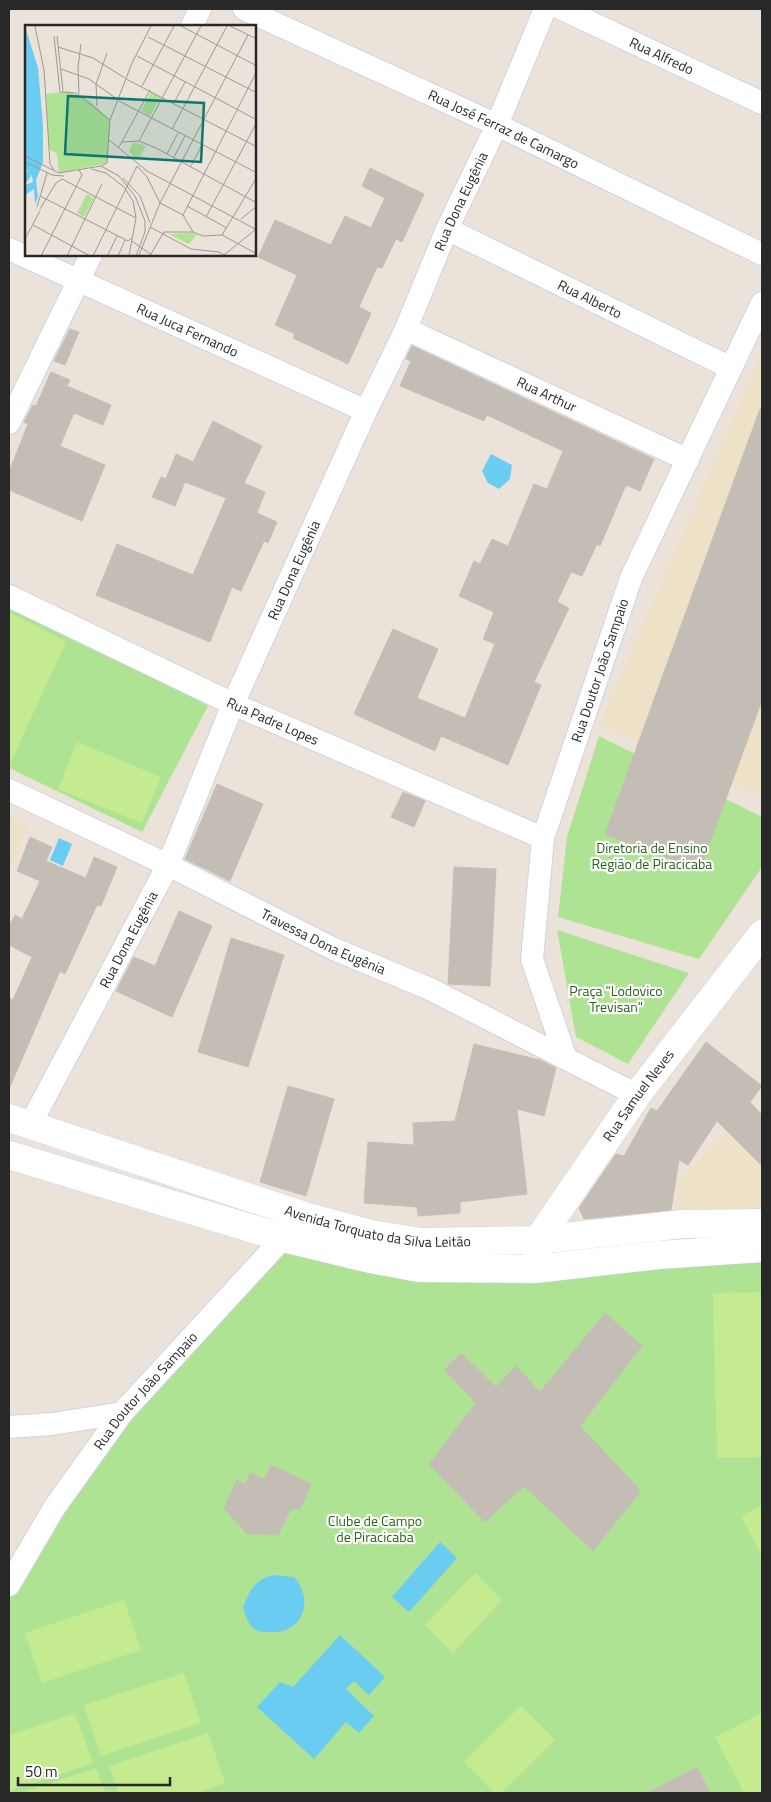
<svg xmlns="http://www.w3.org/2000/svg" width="771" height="1802" font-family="'Titillium Web',sans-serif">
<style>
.education{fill:#ede1c8}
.green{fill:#afe394}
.pitch{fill:#c4eb8f}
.water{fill:#69ccf0}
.building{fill:#c3bdb6;stroke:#c6bfb3}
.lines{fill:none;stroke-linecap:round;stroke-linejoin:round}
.street-casing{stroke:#cfd2e2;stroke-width:24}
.secondary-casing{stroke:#cfd2e2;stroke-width:29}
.street{stroke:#fff;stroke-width:22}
.secondary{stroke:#fff;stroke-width:28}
.labels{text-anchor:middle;stroke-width:4.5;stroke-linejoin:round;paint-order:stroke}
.street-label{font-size:14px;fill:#282828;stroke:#fff}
.park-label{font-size:14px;fill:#286518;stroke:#fff}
.inset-road{fill:none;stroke:#9d9892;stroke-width:1}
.view{fill:#0f766e;fill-opacity:0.15;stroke:#0f766e;stroke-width:2.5}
.inset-edge{fill:none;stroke:#282828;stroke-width:2.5}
</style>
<rect width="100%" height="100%" fill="#ebe3d9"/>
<g class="education">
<polygon points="762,352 762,797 599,726"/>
<polygon points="9,817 29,826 9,871"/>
<polygon points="755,1106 762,1115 762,1213 673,1217 678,1180"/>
</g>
<g class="green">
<polygon points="9,605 176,687 208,706 142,832 9,768"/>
<polygon points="599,736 762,817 762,867 699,959 558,917 567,837"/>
<polygon points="557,930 689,973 628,1064 576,1037"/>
<polygon points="283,1238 419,1268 762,1248 762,1793 9,1793 9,1585 54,1508"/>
</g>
<g class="pitch">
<polygon points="9,612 66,642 9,766"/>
<polygon points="77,742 161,777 142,823 58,789"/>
<polygon points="762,1292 762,1457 717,1458 713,1293"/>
<polygon points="762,1505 762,1557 741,1516"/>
<polygon points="475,1573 502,1600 453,1653 425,1625"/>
<polygon points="124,1600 141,1650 42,1683 25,1633"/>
<polygon points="184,1673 201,1723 101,1756 84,1705"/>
<polygon points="521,1706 555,1740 501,1793 494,1793 464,1762"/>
<polygon points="75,1713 93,1763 9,1791 9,1735"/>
<polygon points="762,1713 762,1793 744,1793 715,1737"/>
<polygon points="208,1733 225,1783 195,1793 118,1793 109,1766"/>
<polygon points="96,1768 105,1793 20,1793"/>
</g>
<g class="water">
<polygon points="491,454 512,465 510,479 499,489 488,483 482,471"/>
<polygon points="59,838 72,844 63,866 50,860"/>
<polygon points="440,1542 457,1558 409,1612 392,1597"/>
<path d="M273,1575l21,2c22,24 7,59 -26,55 -5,0 -10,0 -15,-4 -5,-5 -8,-14 -10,-21 7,-16 11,-27 30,-32z"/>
<polygon points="340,1635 385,1677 369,1695 354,1681 346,1689 374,1716 359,1733 346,1722 314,1759 257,1707 280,1682 293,1687"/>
</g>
<g class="building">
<polygon points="370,168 424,194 402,242 396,239 382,268 377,267 359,307 371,313 348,364 293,338 295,334 275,325 297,275 258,257 275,220 331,245 345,216 371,228 385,198 362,186"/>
<polygon points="70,329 79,332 65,365 54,361"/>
<polygon points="412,346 654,459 640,491 626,485 600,546 597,544 582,576 571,572 557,602 569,608 534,682 541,685 508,765 441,736 435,751 354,714 393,629 438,649 417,698 465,718 495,644 483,639 494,612 459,596 474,561 480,564 492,539 508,546 534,484 547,489 563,451 487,415 484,421 400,386 411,361 406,359"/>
<polygon points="51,372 70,380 67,386 111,405 103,425 74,413 60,446 105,465 82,521 9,490 9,472 28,424 24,422 33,405 36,406"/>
<polygon points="760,409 762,409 762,700 700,870 605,834"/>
<polygon points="213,421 262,446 244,483 265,492 257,513 277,522 268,543 264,541 241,591 232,587 210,642 96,595 117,544 193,575 226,498 185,482 175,506 152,497 161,477 166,479 176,454 193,462"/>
<polygon points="217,784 263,804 230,881 185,859"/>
<polygon points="403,792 425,801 414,827 391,817"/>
<polygon points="30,837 52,847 46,861 86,878 94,857 117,867 101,906 97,905 65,974 60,971 9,1089 9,998 13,1000 32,957 9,945 9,926 15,915 22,919 40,881 17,871"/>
<polygon points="454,867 496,869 490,986 448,984"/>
<polygon points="179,911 212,926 172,1017 116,991 134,957 155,966"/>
<polygon points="231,938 284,955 248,1067 198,1052"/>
<polygon points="706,1042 762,1086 750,1102 762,1115 762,1166 717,1121 688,1165 679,1160 671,1210 584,1219 579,1208 616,1154 624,1156 651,1108 657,1111"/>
<polygon points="474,1044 540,1060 556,1068 544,1116 517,1109 527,1194 460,1202 460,1213 418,1216 417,1207 364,1203 368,1142 414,1145 413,1123 455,1121"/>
<polygon points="288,1086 334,1099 306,1196 260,1182"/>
<polygon points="605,1313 642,1346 580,1426 641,1491 593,1551 524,1486 485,1522 429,1464 476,1403 444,1370 461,1353 496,1387 516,1366 540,1392"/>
<polygon points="271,1465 311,1484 300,1509 291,1509 278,1535 247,1534 224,1508 237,1480 245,1484 250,1473 264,1479"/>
<polygon points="697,1767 710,1793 648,1793"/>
</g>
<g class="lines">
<defs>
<g id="street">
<path id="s1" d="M244,9l253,116 265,129"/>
<path id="s2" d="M562,9l200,94"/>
<polyline points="192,26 200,9"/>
<path id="s3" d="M447,229l284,139"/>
<path id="s4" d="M9,249l357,162"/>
<path id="s5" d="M406,329l282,131"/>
<polyline points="9,423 91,255"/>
<path id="s6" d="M9,596l224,108 310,134"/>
<path id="s7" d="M9,790l159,75 166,84 96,40 207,106"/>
<path id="s8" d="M565,1056l-33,-97 11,-121 88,-260 131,-275"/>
<path id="s9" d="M30,1125l138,-260 65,-161 133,-293 40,-82 41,-100 50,-104 48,-116"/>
<polyline points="9,1427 52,1424 122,1413"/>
<path id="s10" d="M9,1585l45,-77 68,-95 161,-175 11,-10"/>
</g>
<g id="secondary">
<path id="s11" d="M9,1118l299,99 63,17 50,8 117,-2 145,-16 79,-1"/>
<polyline points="9,1155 283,1238 370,1259 419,1268 535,1269 659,1255 762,1248"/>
<path id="s12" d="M537,1252l1,-12 99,-145 125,-161"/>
</g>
</defs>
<use href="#street" class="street-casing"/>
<use href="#secondary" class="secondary-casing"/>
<use href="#street" class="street"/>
<use href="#secondary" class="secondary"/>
</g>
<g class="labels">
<g class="street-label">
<text dy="5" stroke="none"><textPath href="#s2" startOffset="110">Rua Alfredo</textPath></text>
<text dy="5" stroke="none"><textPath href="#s1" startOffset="286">Rua José Ferraz de Camargo</textPath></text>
<text dy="5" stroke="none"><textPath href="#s9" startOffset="1020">Rua Dona Eugênia</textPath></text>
<text dy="5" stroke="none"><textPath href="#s3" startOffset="159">Rua Alberto</textPath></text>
<text dy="5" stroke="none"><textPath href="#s4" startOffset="196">Rua Juca Fernando</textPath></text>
<text dy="5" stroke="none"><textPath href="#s5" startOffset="155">Rua Arthur</textPath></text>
<text dy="5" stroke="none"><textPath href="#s9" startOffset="615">Rua Dona Eugênia</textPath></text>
<text dy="5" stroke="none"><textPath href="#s8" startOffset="401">Rua Doutor João Sampaio</textPath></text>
<text dy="5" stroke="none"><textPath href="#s6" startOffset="292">Rua Padre Lopes</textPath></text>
<text dy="5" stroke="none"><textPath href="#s9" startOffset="210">Rua Dona Eugênia</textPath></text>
<text dy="5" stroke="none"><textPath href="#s7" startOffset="349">Travessa Dona Eugênia</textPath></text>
<text dy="5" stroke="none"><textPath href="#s12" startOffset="188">Rua Samuel Neves</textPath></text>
<text dy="5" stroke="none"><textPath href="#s11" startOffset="386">Avenida Torquato da Silva Leitão</textPath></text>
<text dy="5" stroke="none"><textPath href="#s10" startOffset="238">Rua Doutor João Sampaio</textPath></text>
</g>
<g class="park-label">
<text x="652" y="853">Diretoria de Ensino<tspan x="652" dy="16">Região de Piracicaba</tspan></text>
<text x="616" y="996">Praça "Lodovico<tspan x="616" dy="16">Trevisan"</tspan></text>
<text x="375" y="1526">Clube de Campo<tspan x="375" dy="16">de Piracicaba</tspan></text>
</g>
</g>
<g transform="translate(25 25)">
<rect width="231" height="231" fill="#ebe3d9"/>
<path d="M44,66l21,10 20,19 -3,43 -48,10 -2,-19 -8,-5 -3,-55zM126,67l10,5 -11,19 -9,-5zM108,117l13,4 -8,14 -9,-8zM62,169l7,4 -10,19 -7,-4zM167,208l5,2 -8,9 -20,-10z" fill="#afe394"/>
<path d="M0,1l13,42 5,57v37l-7,18 2,17 -3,7 -1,-15 -9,6v-10l8,-3 -1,-7 -7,9v-11l3,-2 -3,-2z" fill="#69ccf0"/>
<path class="inset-road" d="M10,1l9,44 6,94 4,6M156,1l76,40M205,1l27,13M29,11l6,56 16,1 34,27M32,11l6,55M123,12l109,56M33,22l35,11 32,20M112,31l120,64M36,44l28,10 28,20M101,54l131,68M117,61l32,-60M54,69l-1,-27 3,-23M94,76l138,72M149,78l11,-21M72,81l-1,-22 11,-31M147,104l55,-103M84,115l38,31 110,59M114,116l62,-115M97,117l17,-1 19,8 99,54M94,122l31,-57M142,129l11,-21M0,131l34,17 42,-7 18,10 16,20 10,25v11l-9,24M149,132l11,-21M0,137l27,13 12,1M76,141l6,-3 3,-43 22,-57 19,-37M112,141l10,11 13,26 23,12 10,17 10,4 19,-1 35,19M166,141l11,-21M66,144l15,4 18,14 9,14 3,17 -7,38M98,153l17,18 10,27M15,171l88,45 4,-3M162,181l40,22M12,182l10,-34M15,184l16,-26 6,-4 74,39M158,190l74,-144M181,192l51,-95M216,194l16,-13M8,200l57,31M125,202l41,22 28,3 6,4M197,210l35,-58M0,214l15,-28M107,216l21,15M126,229l13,-22h29M83,230l9,-19M114,230l21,-52 88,-168M199,230l32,-26M16,231l41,-81 -3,-5M42,231l35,-72M68,231l44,-90M93,231l7,-16"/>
<path class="view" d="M43,71l136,7 -3,59 -136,-8z"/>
<rect width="231" height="231" class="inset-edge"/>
</g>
<rect width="771" height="1802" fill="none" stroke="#282828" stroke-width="20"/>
<path d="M18 1777v8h152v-8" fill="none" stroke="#282828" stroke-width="2.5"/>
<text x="25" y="1777" font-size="15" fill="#282828" stroke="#ffffff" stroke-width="4" paint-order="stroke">50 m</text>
</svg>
